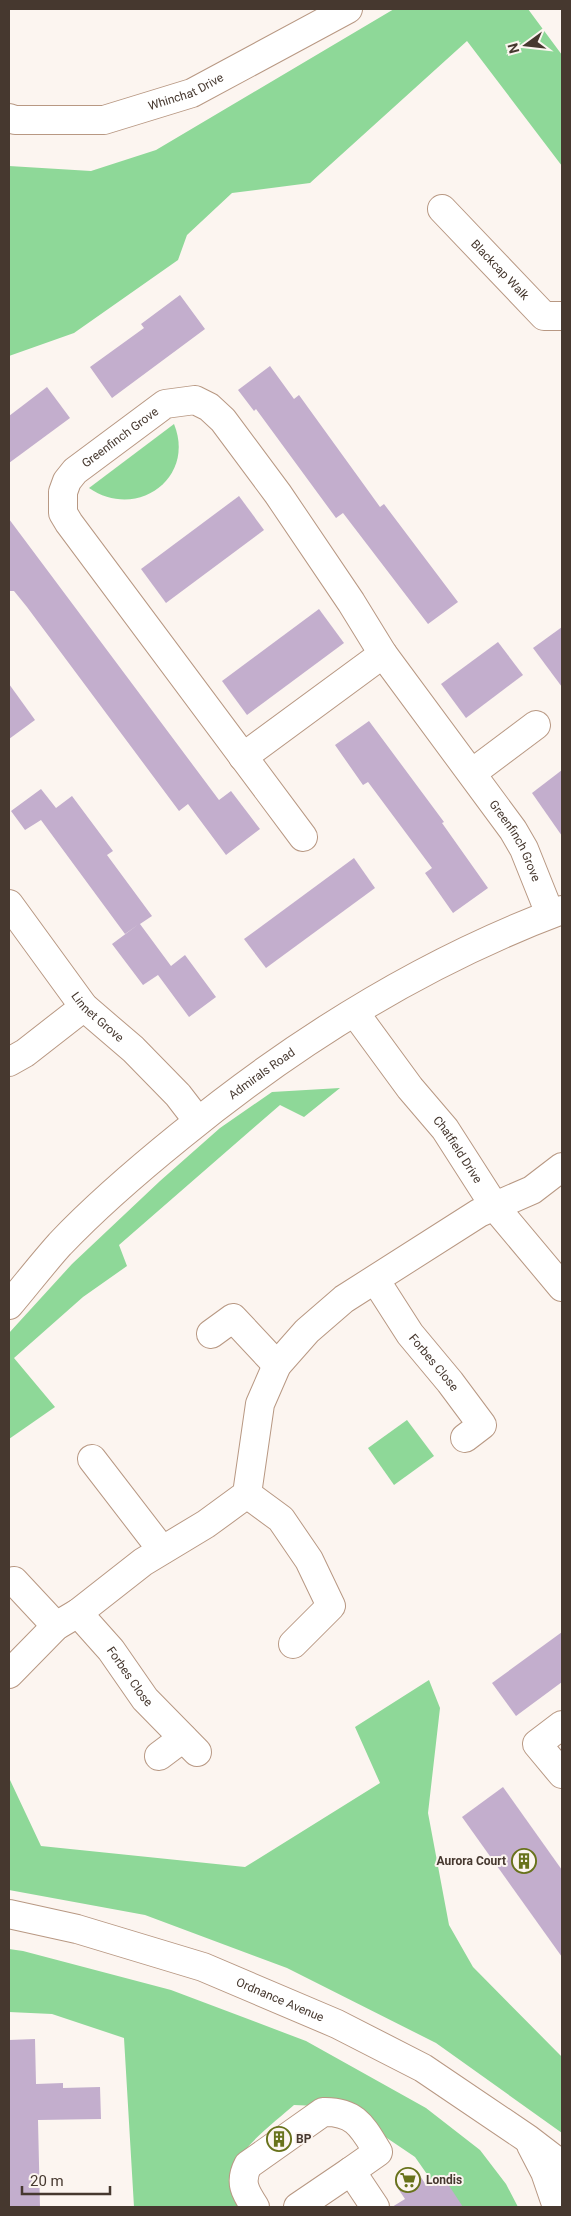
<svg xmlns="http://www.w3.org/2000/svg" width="571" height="2216" font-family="Roboto,sans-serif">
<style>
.green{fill:#8ed898}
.building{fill:#c3aecd}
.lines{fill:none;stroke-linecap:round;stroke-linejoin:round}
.minor-casing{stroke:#b89883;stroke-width:30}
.minor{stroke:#fff;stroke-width:28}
.labels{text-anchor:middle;stroke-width:4;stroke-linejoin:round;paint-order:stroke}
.street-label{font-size:12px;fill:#46382f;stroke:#fcf5f0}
.poi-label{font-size:12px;font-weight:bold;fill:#46382f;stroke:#fcf5f0;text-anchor:start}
</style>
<rect width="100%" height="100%" fill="#fcf5f0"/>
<g class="green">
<polygon points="394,9 528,9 562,55 562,166 467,41 310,183 232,193 187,235 178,260 74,333 9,356 9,166 91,171 156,150"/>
<path d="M174,424c22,54 -37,97 -85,64z"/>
<polygon points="340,1088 304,1117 280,1105 119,1245 127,1266 83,1297 14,1358 55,1407 9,1439 9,1333 72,1264 160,1181 220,1128 272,1092"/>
<polygon points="407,1420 434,1456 394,1485 368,1448"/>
<polygon points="429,1680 440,1708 428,1813 449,1925 473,1967 562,2057 562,2133 436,2043 287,1968 145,1915 9,1890 10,1780 41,1846 245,1867 380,1783 355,1727"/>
<path d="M9,1949l14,2 148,39 135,51 120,67 54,42 26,34 12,23h-68l-35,-50 -74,-50 -47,-2c-19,17 -61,48 -65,73 -1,11 6,21 11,29h-106l-10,-169 -72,-24 -43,-2z"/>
</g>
<g class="building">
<polygon points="180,295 205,329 112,398 90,367 144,328 141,324"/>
<polygon points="270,366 294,399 299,395 380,507 384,504 458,602 428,624 343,513 336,518 256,409 254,411 238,390"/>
<polygon points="47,387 70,418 9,463 9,416"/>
<polygon points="239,496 264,530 166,603 141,569"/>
<polygon points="9,519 219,800 231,791 260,829 226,855 188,804 179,811 27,607 14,591 9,591"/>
<polygon points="319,609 344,643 247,715 222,681"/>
<polygon points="562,627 562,687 533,648"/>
<polygon points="498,642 523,675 466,718 441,684"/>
<polygon points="9,684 35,720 9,739"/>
<polygon points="369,721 444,822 442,823 488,888 453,913 425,873 432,868 368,782 363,785 335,745"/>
<polygon points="562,770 562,836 532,793"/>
<polygon points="41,789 56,808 72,796 113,851 107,855 152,916 140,924 171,966 185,955 216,997 189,1017 158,975 143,985 112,944 139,924 125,934 41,820 25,830 11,811"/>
<polygon points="354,858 375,888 266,968 244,939"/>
<polygon points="562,1632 562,1682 516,1716 492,1683"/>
<polygon points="503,1787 562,1870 562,1957 462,1817"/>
<polygon points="35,2039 36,2084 63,2083 63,2088 100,2087 101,2119 38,2120 40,2207 9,2207 9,2040"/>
<polygon points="417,2171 426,2185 442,2175 463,2207 392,2207 405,2199 395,2184"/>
</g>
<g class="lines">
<defs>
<g id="minor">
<path id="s1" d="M9,118l6,2h89l88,-27 156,-84"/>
<path id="s2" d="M442,209l102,107h18"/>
<polyline points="243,757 383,654"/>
<polyline points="472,773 536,725"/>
<path id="s3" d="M303,837l-234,-314 -6,-10v-21l4,-11 8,-10 90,-67 30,-4 14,7 14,13 55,74 73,108 32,52 130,176 11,19 26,65"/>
<path id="s4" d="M9,904l75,103 49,42 45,46 20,26"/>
<path id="s5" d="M355,1013l55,75 35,41 50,78 67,80"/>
<polyline points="9,1062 25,1053 84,1007"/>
<path id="s6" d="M376,1281l34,53 40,48 32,43 -17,13"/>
<path id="s7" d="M9,1305c17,-20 33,-41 51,-61 37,-39 78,-74 120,-108 115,-94 243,-174 382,-226"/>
<polyline points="211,1334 233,1318 277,1365"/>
<polyline points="92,1459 162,1550"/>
<polyline points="247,1494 281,1519 309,1560 331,1606 293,1644"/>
<polyline points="14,1581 56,1626"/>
<path id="s8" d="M78,1613l33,37 34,49 52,53"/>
<polyline points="9,1674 56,1626 78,1613 143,1562 206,1524 247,1494 260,1404 277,1365 307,1331 344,1299 479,1213 532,1190 562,1167"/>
<polyline points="562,1725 537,1744 562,1774"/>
<polyline points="159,1756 183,1738"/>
<path id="s9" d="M9,1914l68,15 126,38 134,57 86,44 105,71 34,26"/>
<polyline points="531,2145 545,2172 557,2207"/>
<path d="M255,2207c-10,-15 -16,-25 -7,-42l75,-53c33,-1 40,16 55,40l-27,19"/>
<polyline points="298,2207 351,2171 375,2207"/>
</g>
</defs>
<use href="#minor" class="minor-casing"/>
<use href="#minor" class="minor"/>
</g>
<defs>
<symbol id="building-ring" viewBox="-11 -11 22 22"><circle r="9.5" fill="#fcf5f0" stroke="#68721b" stroke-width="1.5"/><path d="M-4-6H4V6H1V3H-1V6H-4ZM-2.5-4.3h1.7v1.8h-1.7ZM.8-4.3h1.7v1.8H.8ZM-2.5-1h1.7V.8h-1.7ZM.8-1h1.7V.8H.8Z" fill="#68721b"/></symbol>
<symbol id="supermarket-ring" viewBox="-11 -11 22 22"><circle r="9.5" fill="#fcf5f0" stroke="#68721b" stroke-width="1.5"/><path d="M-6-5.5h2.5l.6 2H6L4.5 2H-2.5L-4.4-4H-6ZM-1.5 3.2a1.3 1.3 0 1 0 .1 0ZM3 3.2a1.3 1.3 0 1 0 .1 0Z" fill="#68721b"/></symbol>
</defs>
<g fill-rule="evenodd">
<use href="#building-ring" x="510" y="1847" width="28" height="28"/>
<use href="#building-ring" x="265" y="2125" width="28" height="28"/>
<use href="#supermarket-ring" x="394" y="2166" width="28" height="28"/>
</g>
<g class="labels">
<g class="street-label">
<text dy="4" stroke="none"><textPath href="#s1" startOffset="182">Whinchat Drive</textPath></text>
<text dy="4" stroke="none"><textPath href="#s2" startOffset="84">Blackcap Walk</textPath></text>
<text dy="4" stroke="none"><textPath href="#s3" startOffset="505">Greenfinch Grove</textPath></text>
<text dy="4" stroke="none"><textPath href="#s3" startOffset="1139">Greenfinch Grove</textPath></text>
<text dy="4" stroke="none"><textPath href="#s4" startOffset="144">Linnet Grove</textPath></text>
<text dy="4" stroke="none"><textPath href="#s7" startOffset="344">Admirals Road</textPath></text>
<text dy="4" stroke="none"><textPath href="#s5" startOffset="171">Chatfield Drive</textPath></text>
<text dy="4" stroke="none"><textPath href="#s6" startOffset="100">Forbes Close</textPath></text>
<text dy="4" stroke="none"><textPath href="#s8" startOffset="82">Forbes Close</textPath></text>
<text dy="4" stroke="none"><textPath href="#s9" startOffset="285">Ordnance Avenue</textPath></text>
</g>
<g class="poi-label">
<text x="506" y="1865" text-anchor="end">Aurora Court</text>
<text x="296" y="2143">BP</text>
<text x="426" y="2184">Londis</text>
</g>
</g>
<rect width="571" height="2216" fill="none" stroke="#46382f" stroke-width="20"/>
<g transform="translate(526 45) rotate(255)" stroke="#fcf5f0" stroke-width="4" paint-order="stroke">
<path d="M0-4L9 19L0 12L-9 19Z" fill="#46382f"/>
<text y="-8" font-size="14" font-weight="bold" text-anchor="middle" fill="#46382f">N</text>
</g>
<path d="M22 2186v8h88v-8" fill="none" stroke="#46382f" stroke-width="2.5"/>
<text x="30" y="2186" font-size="15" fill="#46382f" stroke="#fcf5f0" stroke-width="4" paint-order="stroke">20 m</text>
</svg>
